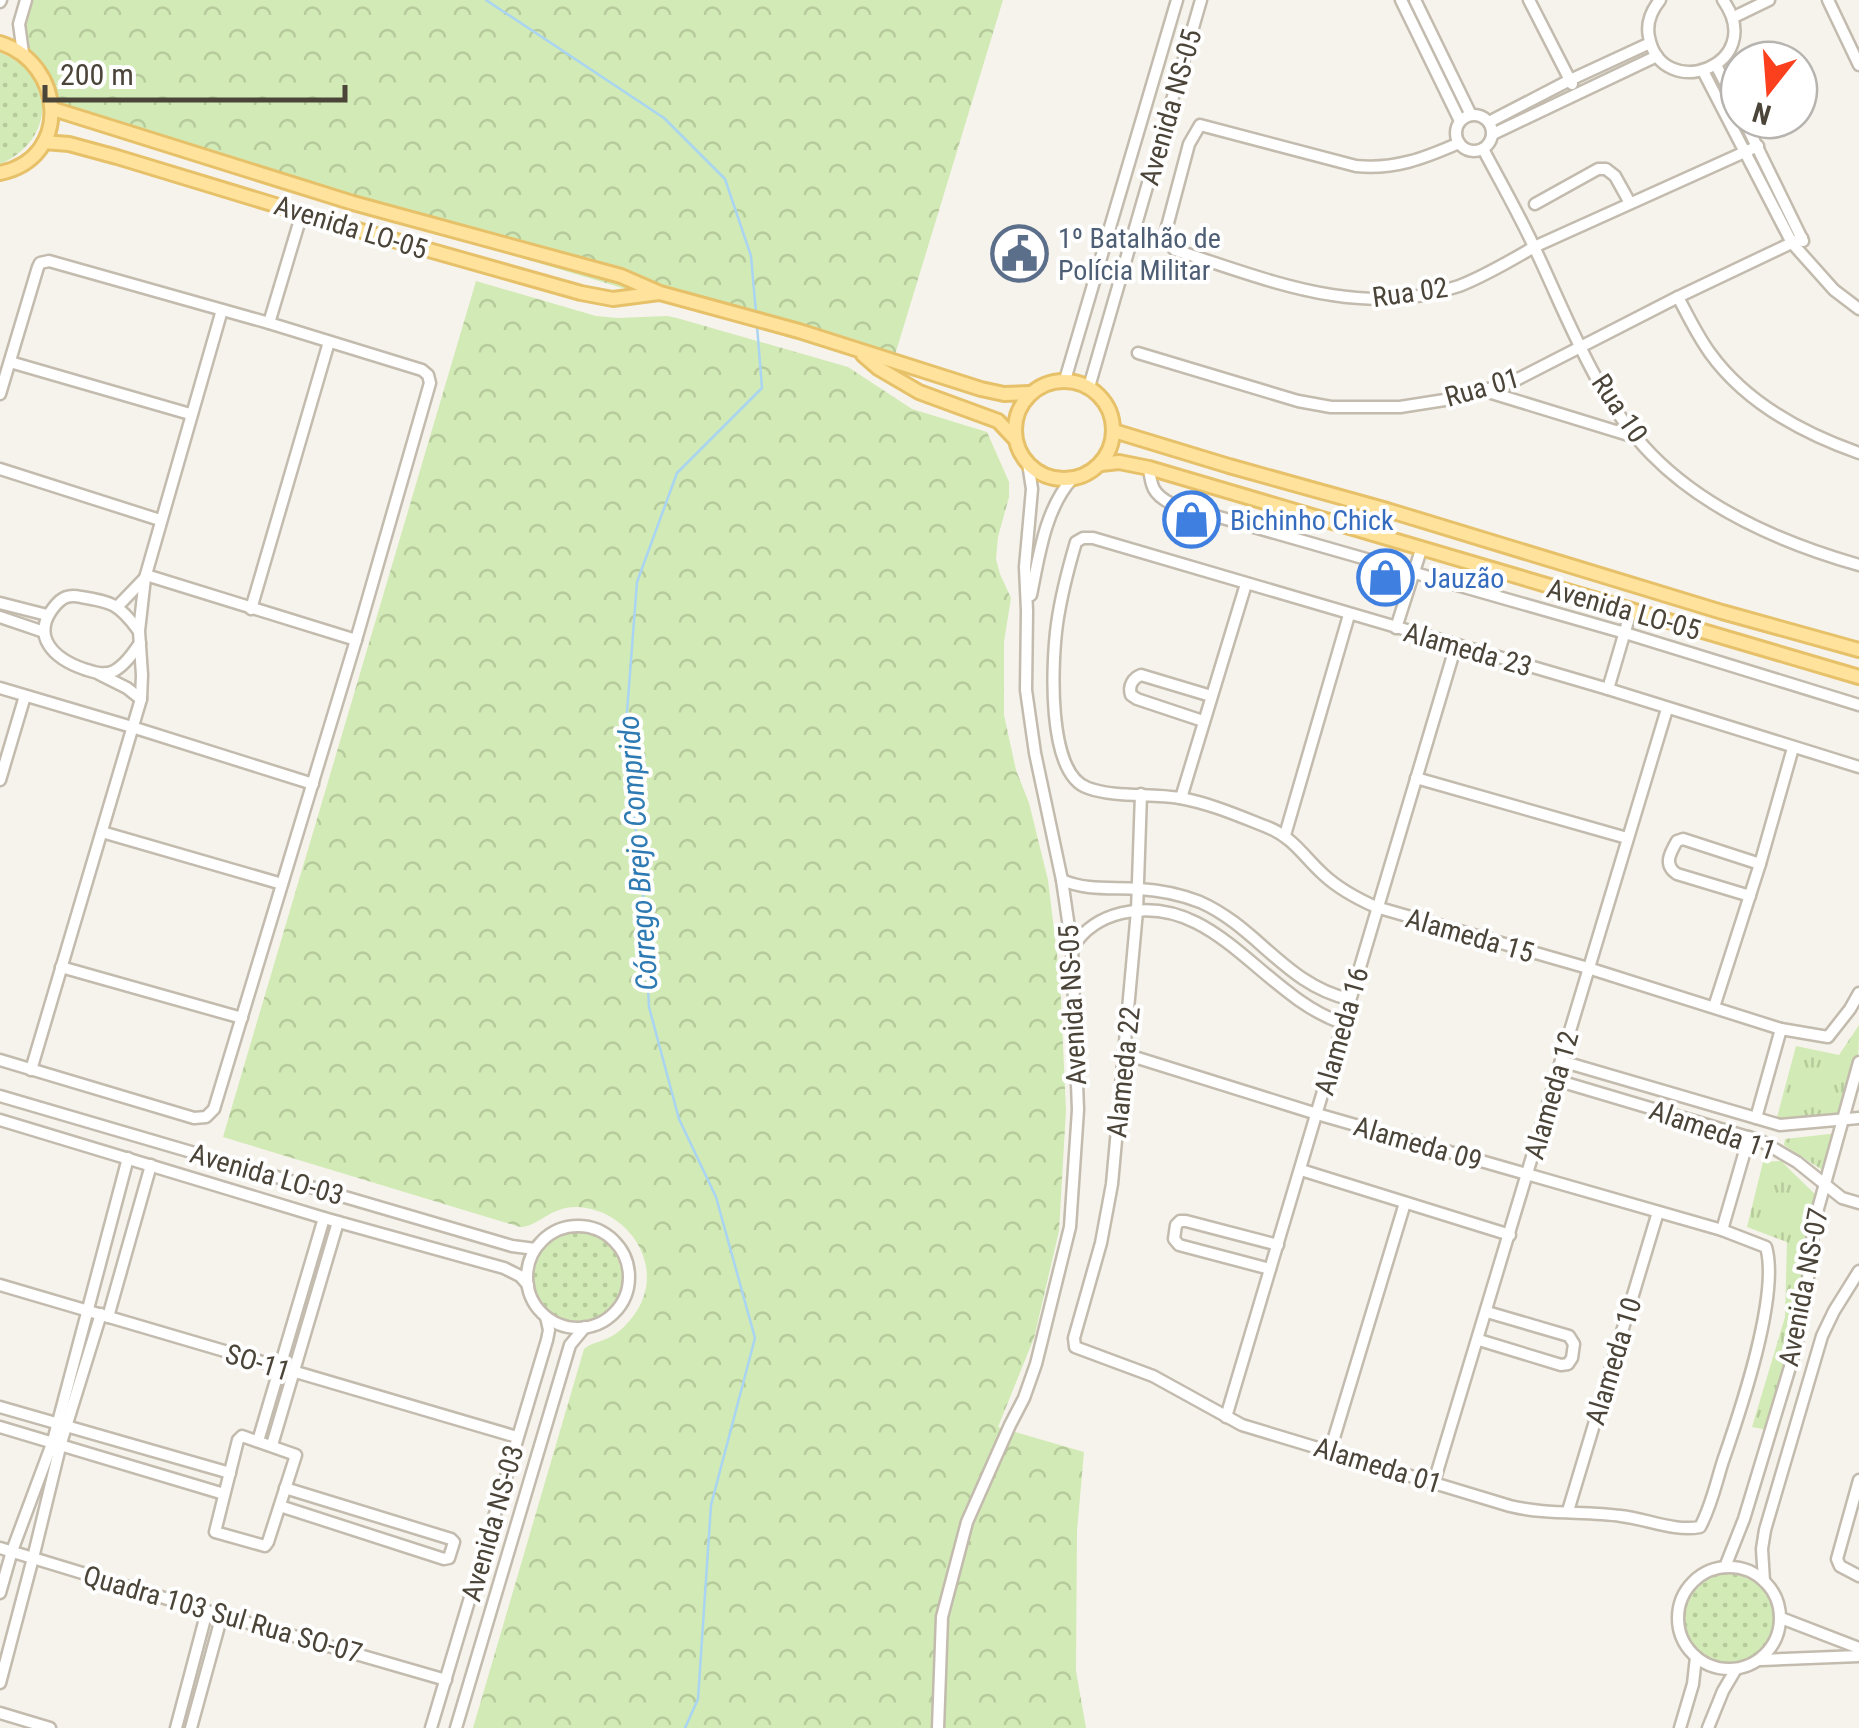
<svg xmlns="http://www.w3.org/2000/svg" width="1859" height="1728" font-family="'Roboto Condensed',sans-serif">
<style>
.grass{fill:url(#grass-dots)}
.forest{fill:url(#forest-crowns)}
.park{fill:url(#park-tufts)}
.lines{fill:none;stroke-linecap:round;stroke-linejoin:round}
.stream{stroke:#a9d4f2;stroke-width:2.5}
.minor-casing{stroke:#c2bbae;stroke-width:15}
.major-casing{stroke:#e6c16a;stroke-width:18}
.minor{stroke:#fff;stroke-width:10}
.major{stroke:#ffe39c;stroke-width:12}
.labels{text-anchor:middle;stroke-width:8;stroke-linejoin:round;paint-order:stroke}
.street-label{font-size:28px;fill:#4b4439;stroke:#fff}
.service-label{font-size:28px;fill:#4e5e75;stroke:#fff;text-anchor:start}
.shop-label{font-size:28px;fill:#366cbe;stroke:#fff;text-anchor:start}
.water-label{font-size:30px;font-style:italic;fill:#2e7ab2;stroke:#fff}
</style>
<defs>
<pattern id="grass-dots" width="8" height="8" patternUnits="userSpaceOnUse" patternTransform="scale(2.5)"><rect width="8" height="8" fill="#d2eab5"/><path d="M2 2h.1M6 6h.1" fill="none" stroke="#b6ca9c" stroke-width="1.8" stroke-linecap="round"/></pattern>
<pattern id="forest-crowns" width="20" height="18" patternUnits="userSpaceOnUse" patternTransform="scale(2.5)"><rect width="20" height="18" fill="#d2eab5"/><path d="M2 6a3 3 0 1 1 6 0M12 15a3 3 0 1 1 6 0" fill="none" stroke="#b6ca9c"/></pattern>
<pattern id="park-tufts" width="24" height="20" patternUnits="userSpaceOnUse" patternTransform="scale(2.5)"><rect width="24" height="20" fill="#d2eab5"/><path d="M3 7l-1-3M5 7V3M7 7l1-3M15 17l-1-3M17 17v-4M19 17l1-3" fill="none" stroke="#b6ca9c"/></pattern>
</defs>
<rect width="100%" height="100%" fill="#f6f3ec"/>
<g class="grass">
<path d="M0,53c58,21 55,88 0,111z"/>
<circle cx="578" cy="1277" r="44"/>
<circle cx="1729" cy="1619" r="45"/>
</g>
<g class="forest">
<polygon points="26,0 1003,0 891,368 79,126 53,109 23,53 19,24"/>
<path d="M476,281l120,35 21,2 50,-2 10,2 171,49 64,42 75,23 22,50v15l-11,40 -2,22 4,15 11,24 -7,44v73l12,55 13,33 19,77 12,99 6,131 -7,121 -25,107 -36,89 86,25 -7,79 -1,140 10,57h-613l111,-379c8,-7 18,-7 28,-13 9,-5 16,-13 22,-21 34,-46 -4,-105 -56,-108 -28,-1 -40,20 -58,20l-297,-90z"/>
</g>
<g class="park">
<path d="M1859,1025c0,33 -1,62 -21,90l-62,6 20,-75 43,9z"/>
<polygon points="1838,1133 1827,1173 1784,1145 1785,1139"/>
<polygon points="1781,1161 1820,1199 1802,1264 1806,1297 1773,1431 1752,1427 1785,1317 1787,1242 1747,1227 1763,1162"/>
</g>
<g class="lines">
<g class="stream">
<polyline points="486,0 664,118 725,179 751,256 756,313"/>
<polyline points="685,1728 698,1699 711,1505 755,1338 716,1197 679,1119 649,1007 643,891 625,738 637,582 677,473 762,388 757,326"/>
</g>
<defs>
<g id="minor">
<polyline points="1401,0 1460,121"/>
<polyline points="1415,0 1471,115"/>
<polyline points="1529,0 1572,84"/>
<path d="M1660,0c-9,11 -14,23 -11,37 13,67 120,28 74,-37"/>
<polyline points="1828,0 1859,65"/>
<polyline points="0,2 1,0"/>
<polyline points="1734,17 1769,0"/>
<polyline points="23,53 19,24 26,0"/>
<polyline points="1716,65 1739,110"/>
<polyline points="1703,71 1792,243 1834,290 1859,309"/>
<circle cx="1474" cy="133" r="18"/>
<polyline points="1744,120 1803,241"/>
<polyline points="1489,122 1570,80 1650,43"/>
<polyline points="1493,134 1657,56"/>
<path d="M1459,143c-34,15 -65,27 -103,23l-156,-41 -11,19 -25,94 11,12c94,30 185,70 284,36 26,-10 51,-25 75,-39l224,-101"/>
<path d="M1483,149c18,34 37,67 53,102 33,70 61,148 116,204 55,56 133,89 207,110"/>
<polyline points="1535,204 1598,169 1606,169 1615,176 1630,203"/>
<path d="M1678,297c10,19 19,38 32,56 36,50 92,80 149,100"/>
<polyline points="269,323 302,213"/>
<polyline points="1138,353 1298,401 1331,407 1400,407 1451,399 1510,383 1678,297 1802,238"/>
<polyline points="10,362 190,414"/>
<polyline points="1065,380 1177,0"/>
<polyline points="1089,387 1201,0"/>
<polyline points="1485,391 1635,437"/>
<polyline points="0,394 38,267 40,263 49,261 269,323 422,370 428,375 430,383 356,640 214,1109 206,1117 194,1118 0,1060"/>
<path d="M1149,468c2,18 4,26 21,35l455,130 234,72"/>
<polyline points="0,469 160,520"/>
<polyline points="146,575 356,640"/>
<path d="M1031,595c8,-39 14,-86 41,-116"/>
<polyline points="0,603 47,615"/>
<polyline points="117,607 144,579"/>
<polyline points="251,609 329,342"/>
<polyline points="0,617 44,632"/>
<polyline points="1396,628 1421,550"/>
<path d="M138,630c-19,-26 -26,-28 -57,-33 -12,-3 -19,0 -27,10 -24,30 1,52 30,62 10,3 19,7 30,2 11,-6 19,-18 26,-28"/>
<polyline points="99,674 127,688 141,699"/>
<polyline points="0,688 132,727 313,784"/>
<polyline points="1608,689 1631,611"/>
<path d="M1203,721l-66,-22 -6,-4c-3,-9 2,-17 10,-20l70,21"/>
<path d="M1859,767l-251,-78 -515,-151h-10l-7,4c-8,27 -15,54 -19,82 -5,36 -11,150 31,164 28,10 62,5 92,10 29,5 59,18 87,29 26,10 37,30 57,48 15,14 34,24 52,32l212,61 193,61 47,8 22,-28 9,-16"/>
<polyline points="1416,778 1627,838"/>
<polyline points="0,780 25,696"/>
<polyline points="1181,798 1246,584"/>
<polyline points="102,832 282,884"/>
<polyline points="1285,835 1349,615"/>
<path d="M1062,880c25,11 51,7 77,9 19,1 43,6 61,13 57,25 86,83 149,97"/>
<path d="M1750,896l-73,-22c-14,-9 -7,-21 0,-33l6,-2 77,25"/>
<path d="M1073,947c11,-18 28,-29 49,-34 93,-21 139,82 220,110"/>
<polyline points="61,967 242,1018"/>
<polyline points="1714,1007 1760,864 1793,748"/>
<path d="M1125,1054l192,60 405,116 44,17c14,48 -26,165 -43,214 -7,22 -12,46 -23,66 -25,5 -53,-8 -79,-11 -36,-5 -75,-1 -111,-10l-268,-81 -89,-49 -78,-29 -1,-9 27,-95 11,-59 25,-273 4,-117"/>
<polyline points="1561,1061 1780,1125 1859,1118"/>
<polyline points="31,1070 141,699 142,675 139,631 145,578 222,310"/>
<polyline points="1556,1080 1761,1141 1797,1162 1842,1198 1859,1203"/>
<polyline points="0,1096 512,1246 535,1249"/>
<polyline points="1756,1118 1781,1029"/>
<polyline points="0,1120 324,1218 504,1268 520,1276 528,1285"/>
<polyline points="1301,1170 1510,1235"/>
<circle cx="578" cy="1277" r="51"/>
<polyline points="1722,1230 1749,1137"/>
<polyline points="1270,1269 1179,1245 1174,1239 1176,1225 1180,1221 1186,1221 1278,1245"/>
<polyline points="0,1285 517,1437"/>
<polyline points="108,1317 151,1165"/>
<polyline points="1479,1340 1561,1365 1568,1364 1572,1358 1574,1344 1569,1336 1487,1312"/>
<polyline points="0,1407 230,1473"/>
<polyline points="1226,1417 1456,645"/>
<polyline points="0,1427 224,1494"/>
<polygon points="242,1436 296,1455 268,1542 265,1546 215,1532 238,1440"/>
<polyline points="258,1441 324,1218"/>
<polyline points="272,1445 338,1222"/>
<polyline points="1330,1451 1405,1203"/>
<polyline points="1859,1480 1837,1559 1840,1566 1859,1576"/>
<polyline points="1434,1482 1667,709"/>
<polyline points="280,1506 444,1559 449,1558 454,1542 451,1539 285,1488"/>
<polyline points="1568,1511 1658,1212"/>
<polyline points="0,1548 207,1611 446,1680"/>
<circle cx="1729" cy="1618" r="51"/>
<polyline points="1725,1567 1744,1519 1790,1367 1804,1315 1814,1223 1859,1062"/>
<polyline points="1764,1581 1762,1549 1765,1530 1822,1336 1834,1311 1859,1271"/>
<polyline points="0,1593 12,1551 53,1441 128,1158"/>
<polyline points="1781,1618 1859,1648"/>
<polyline points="1761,1660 1859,1656"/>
<polyline points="0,1683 33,1558 61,1443 101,1314"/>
<polyline points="0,1713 50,1728"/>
<polyline points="176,1728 207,1611"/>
<polyline points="191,1728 222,1615"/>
<polyline points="431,1728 547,1340 549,1330 546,1317"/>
<polyline points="456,1728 570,1345 585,1327"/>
<polyline points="938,1728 942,1617 967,1522 1010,1425 1024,1398 1036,1364 1070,1227 1078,1110 1072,948 1062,880 1035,753 1026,690 1027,611 1025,567 1032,489 1028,463"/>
<polyline points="1680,1728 1693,1684 1696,1657"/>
<polyline points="1708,1728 1723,1691 1736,1669"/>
</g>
<g id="major">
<path d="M0,43c64,20 73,115 0,130"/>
<polyline points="53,109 353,203 621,276 660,293 799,331 981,389 1004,394 1030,393"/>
<polyline points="44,142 69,144 117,157 351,228 581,293 613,299 659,293"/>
<polyline points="863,355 878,368 919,392 998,421 1015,439"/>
<circle cx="1064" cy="430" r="49"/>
<polyline points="1114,431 1229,466 1387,510 1722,612 1859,650"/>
<polyline points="1101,464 1119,462 1149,468 1859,677"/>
</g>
</defs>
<use href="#minor" class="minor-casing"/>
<use href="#major" class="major-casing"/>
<use href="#minor" class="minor"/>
<use href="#major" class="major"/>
</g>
<defs>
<symbol id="civic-ring" viewBox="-11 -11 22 22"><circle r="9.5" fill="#fff" stroke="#5c6f8a" stroke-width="1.5"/><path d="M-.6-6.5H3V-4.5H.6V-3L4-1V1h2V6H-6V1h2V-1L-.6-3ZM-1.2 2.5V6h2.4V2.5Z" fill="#5c6f8a"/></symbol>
<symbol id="shop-ring" viewBox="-11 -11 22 22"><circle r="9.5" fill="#fff" stroke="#3f7fe0" stroke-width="1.5"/><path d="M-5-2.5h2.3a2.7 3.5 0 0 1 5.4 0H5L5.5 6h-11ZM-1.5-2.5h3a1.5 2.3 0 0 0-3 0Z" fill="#3f7fe0"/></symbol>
</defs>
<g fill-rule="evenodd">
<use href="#civic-ring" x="988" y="222" width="63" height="63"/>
<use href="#shop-ring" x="1160" y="488" width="63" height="63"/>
<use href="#shop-ring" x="1354" y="546" width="63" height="63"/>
</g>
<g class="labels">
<g class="street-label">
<text transform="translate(1170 107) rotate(-74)" y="10">Avenida NS-05</text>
<text transform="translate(351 227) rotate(17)" y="10">Avenida LO-05</text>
<text transform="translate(1410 292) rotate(-8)" y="10">Rua 02</text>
<text transform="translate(1482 387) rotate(-16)" y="10">Rua 01</text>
<text transform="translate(1620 408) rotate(56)" y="10">Rua 10</text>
<text transform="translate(1624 609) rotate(16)" y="10">Avenida LO-05</text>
<text transform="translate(1468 649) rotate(16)" y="10">Alameda 23</text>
<text transform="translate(1470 935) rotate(16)" y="10">Alameda 15</text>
<text transform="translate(1072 1005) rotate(-93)" y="10">Avenida NS-05</text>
<text transform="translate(1341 1031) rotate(-74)" y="10">Alameda 16</text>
<text transform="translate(1123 1072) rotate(-84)" y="10">Alameda 22</text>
<text transform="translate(1551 1095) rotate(-74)" y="10">Alameda 12</text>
<text transform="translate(1713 1130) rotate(19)" y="10">Alameda 11</text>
<text transform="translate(1418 1143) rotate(16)" y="10">Alameda 09</text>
<text transform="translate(267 1174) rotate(16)" y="10">Avenida LO-03</text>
<text transform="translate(1803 1287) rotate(-79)" y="10">Avenida NS-07</text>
<text transform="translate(1613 1361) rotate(-73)" y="10">Alameda 10</text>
<text transform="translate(258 1362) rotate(17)" y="10">SO-11</text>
<text transform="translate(1378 1465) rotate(17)" y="10">Alameda 01</text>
<text transform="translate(492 1523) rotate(-74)" y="10">Avenida NS-03</text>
<text transform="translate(223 1614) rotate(16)" y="10">Quadra 103 Sul Rua SO-07</text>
</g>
<g class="service-label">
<text x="1058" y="248">1º Batalhão de<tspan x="1058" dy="32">Polícia Militar</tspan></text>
</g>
<g class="shop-label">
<text x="1230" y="530">Bichinho Chick</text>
<text x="1424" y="588">Jauzão</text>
</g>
<g class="water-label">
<text transform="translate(638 853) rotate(-94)" y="10">Córrego Brejo Comprido</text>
</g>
</g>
<g transform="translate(1769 90) rotate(197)"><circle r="48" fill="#ffffff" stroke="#b7b4b0" stroke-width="2.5"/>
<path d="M0-8L18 38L0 25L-18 38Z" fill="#fc3f1d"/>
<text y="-15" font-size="28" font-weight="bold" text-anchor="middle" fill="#4b4439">N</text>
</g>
<path d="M45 85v15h300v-15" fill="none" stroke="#4b4439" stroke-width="5"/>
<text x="60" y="85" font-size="30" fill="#4b4439" stroke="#ffffff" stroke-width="8" paint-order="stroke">200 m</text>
</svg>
